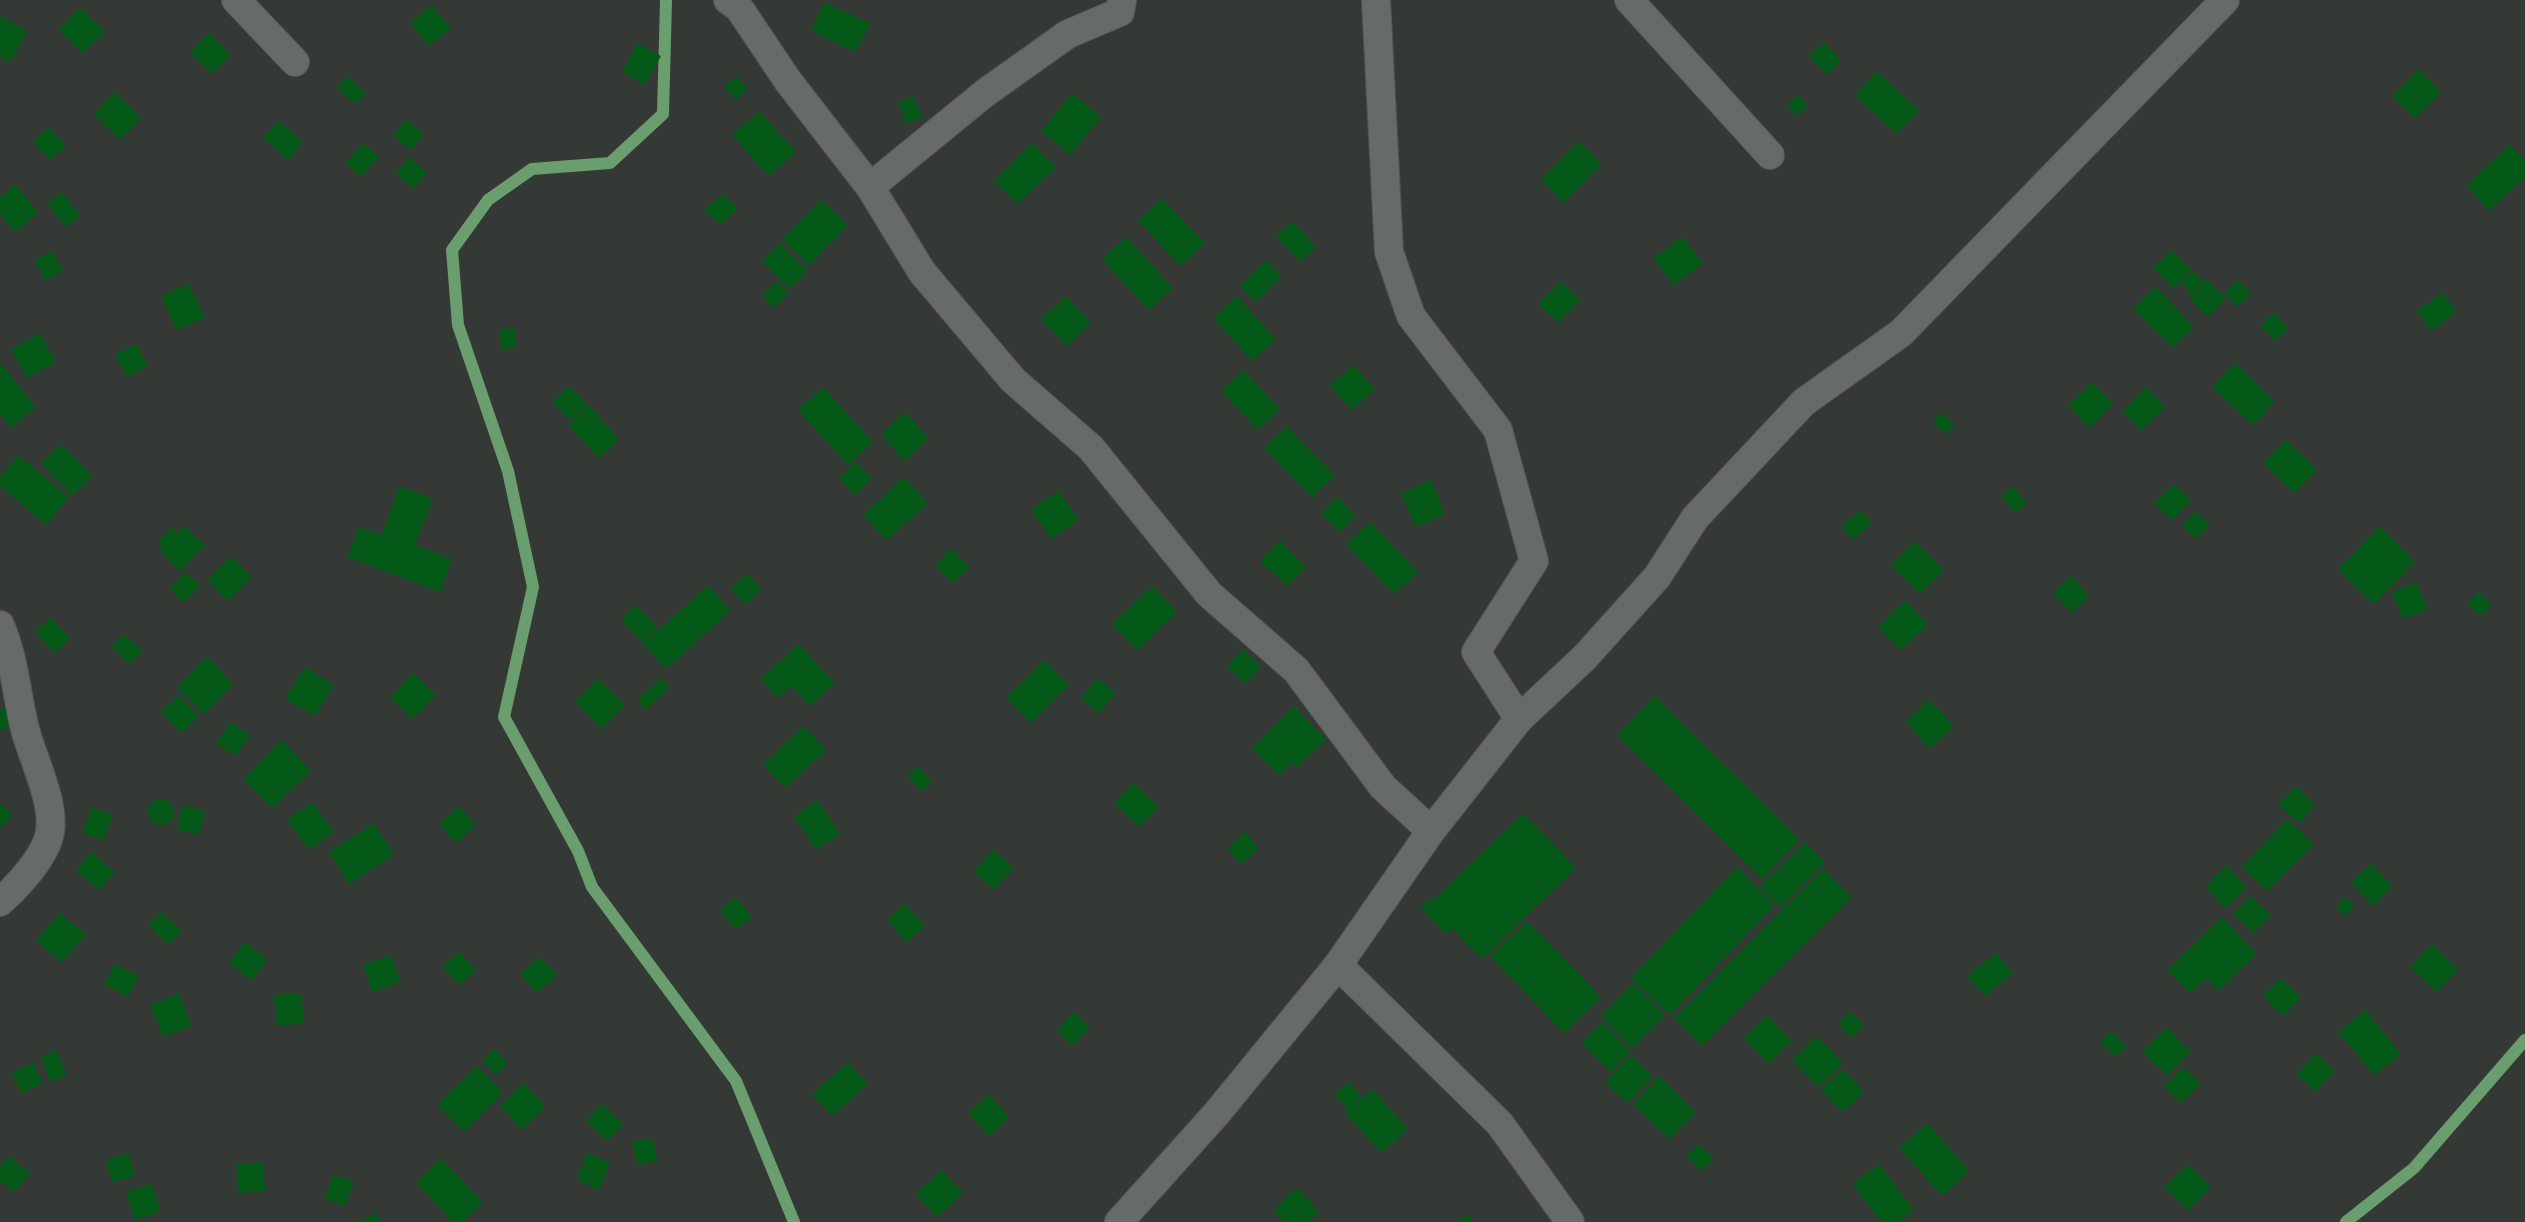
<svg xmlns="http://www.w3.org/2000/svg" width="2525" height="1222" font-family="Commissioner,sans-serif">
<style>
.lines{fill:none;stroke-linecap:round;stroke-linejoin:round}
.stream{stroke:#6a9e6f;stroke-width:12}
.building{fill:#055918}
.street-casing{stroke:#535553;stroke-width:30}
.street{stroke:#676b67;stroke-width:28}
</style>
<rect width="100%" height="100%" fill="#353935"/>
<g class="lines">
<g class="stream">
<polyline points="666,0 663,114 610,163 532,169 488,200 452,250 458,325 508,471 533,587 504,717 578,851 592,887 736,1081 794,1222"/>
<polyline points="2346,1222 2414,1168 2525,1040"/>
</g>
</g>
<g class="building">
<polygon points="824,2 870,23 856,52 811,31"/>
<polygon points="432,5 451,29 429,46 410,23"/>
<polygon points="80,7 105,31 83,53 58,30"/>
<polygon points="0,16 28,31 10,62 0,56"/>
<polygon points="209,33 231,55 212,74 190,52"/>
<polygon points="1824,42 1841,61 1827,75 1809,56"/>
<polygon points="637,43 661,56 645,85 622,72"/>
<polygon points="2419,69 2441,92 2415,118 2392,96"/>
<polygon points="1876,71 1919,110 1897,134 1855,96"/>
<polygon points="348,76 366,93 355,104 337,88"/>
<polygon points="736,76 748,89 736,100 724,87"/>
<polygon points="114,92 141,118 120,140 94,114"/>
<polygon points="1072,93 1101,117 1070,155 1041,131"/>
<polygon points="1798,95 1808,106 1796,116 1787,105"/>
<polygon points="913,96 923,117 907,124 898,102"/>
<polygon points="759,111 796,152 769,176 732,135"/>
<polygon points="406,119 424,134 411,150 393,135"/>
<polygon points="279,121 303,142 288,160 263,138"/>
<polygon points="49,127 66,146 50,160 33,141"/>
<polygon points="1579,141 1602,164 1563,203 1541,179"/>
<polygon points="363,143 379,157 361,177 345,163"/>
<polygon points="1032,143 1056,167 1017,204 994,181"/>
<polygon points="2510,145 2525,161 2525,178 2489,211 2466,185"/>
<polygon points="409,157 427,173 413,189 396,173"/>
<polygon points="15,184 38,212 15,232 0,214 0,197"/>
<polygon points="62,192 81,216 65,227 47,203"/>
<polygon points="723,193 738,209 720,225 704,210"/>
<polygon points="1162,198 1205,243 1181,266 1138,221"/>
<polygon points="821,200 848,225 809,265 782,239"/>
<polygon points="1293,221 1316,247 1300,262 1276,236"/>
<polygon points="1682,236 1703,263 1674,285 1653,258"/>
<polygon points="1126,237 1173,288 1149,310 1102,259"/>
<polygon points="780,243 808,271 790,289 762,261"/>
<polygon points="2171,250 2192,270 2173,288 2153,268"/>
<polygon points="52,251 63,270 46,281 34,261"/>
<polygon points="1266,260 1282,276 1256,302 1240,286"/>
<polygon points="2193,271 2203,281 2191,293 2181,283"/>
<polygon points="2207,279 2226,299 2208,317 2188,297"/>
<polygon points="2238,280 2251,293 2238,307 2224,293"/>
<polygon points="778,281 789,294 773,308 762,295"/>
<polygon points="1561,281 1580,300 1558,323 1538,304"/>
<polygon points="188,283 205,317 177,330 161,296"/>
<polygon points="2156,287 2194,327 2172,348 2133,308"/>
<polygon points="2443,292 2457,312 2431,331 2417,310"/>
<polygon points="1066,296 1091,322 1067,346 1041,319"/>
<polygon points="1237,296 1276,339 1252,361 1213,318"/>
<polygon points="2273,312 2289,328 2275,341 2260,326"/>
<polygon points="514,327 517,348 501,349 499,329"/>
<polygon points="40,333 56,362 27,378 11,349"/>
<polygon points="136,344 148,367 127,377 115,354"/>
<polygon points="0,363 36,407 11,428 0,414"/>
<polygon points="2235,363 2275,401 2253,425 2212,387"/>
<polygon points="1354,365 1375,389 1352,410 1330,385"/>
<polygon points="1243,370 1280,409 1258,430 1221,391"/>
<polygon points="2092,382 2113,404 2089,428 2068,405"/>
<polygon points="569,386 587,404 570,420 552,402"/>
<polygon points="823,387 873,442 848,465 798,410"/>
<polygon points="2146,387 2165,407 2141,431 2122,411"/>
<polygon points="588,405 619,439 599,458 568,425"/>
<polygon points="905,412 929,438 904,461 881,434"/>
<polygon points="1941,412 1955,425 1946,434 1932,421"/>
<polygon points="1286,426 1335,475 1312,497 1264,448"/>
<polygon points="2286,440 2317,470 2294,493 2263,463"/>
<polygon points="61,444 92,476 72,496 41,463"/>
<polygon points="18,455 69,497 46,525 0,486 0,477"/>
<polygon points="855,462 872,478 855,495 839,478"/>
<polygon points="904,477 928,503 887,540 863,515"/>
<polygon points="1431,480 1445,514 1416,527 1401,493"/>
<polygon points="2174,484 2191,501 2172,520 2154,502"/>
<polygon points="399,486 433,499 415,545 452,559 440,592 347,557 359,527 382,535"/>
<polygon points="2012,486 2027,502 2016,513 2001,498"/>
<polygon points="1058,491 1079,519 1052,539 1031,510"/>
<polygon points="1337,497 1356,516 1340,532 1321,513"/>
<polygon points="1860,510 1872,522 1854,540 1841,527"/>
<polygon points="2196,511 2210,525 2196,539 2182,525"/>
<polygon points="1370,522 1418,572 1394,594 1346,544"/>
<polygon points="184,525 205,545 180,571 159,551 163,548 157,542 172,527 177,533"/>
<polygon points="2380,526 2415,562 2374,604 2338,569"/>
<polygon points="1280,540 1306,567 1287,586 1260,561"/>
<polygon points="1915,541 1944,570 1920,594 1891,565"/>
<polygon points="951,548 970,567 953,583 935,565"/>
<polygon points="231,556 252,577 228,601 207,580"/>
<polygon points="185,572 200,585 184,602 170,589"/>
<polygon points="747,573 762,589 746,605 731,589"/>
<polygon points="2071,576 2089,596 2072,613 2053,593"/>
<polygon points="2416,582 2428,609 2403,619 2392,592"/>
<polygon points="708,585 731,610 666,669 643,644"/>
<polygon points="1152,586 1177,612 1137,650 1112,624"/>
<polygon points="2479,592 2491,605 2480,616 2467,603"/>
<polygon points="1905,600 1928,624 1901,650 1878,627"/>
<polygon points="636,605 658,628 643,643 621,620"/>
<polygon points="51,617 70,638 54,653 35,632"/>
<polygon points="125,634 142,652 129,664 112,646"/>
<polygon points="799,644 835,683 810,706 791,686 778,698 760,679"/>
<polygon points="1243,649 1261,667 1244,684 1227,666"/>
<polygon points="207,656 233,684 204,714 177,687"/>
<polygon points="1044,660 1069,685 1031,723 1006,698"/>
<polygon points="305,667 334,685 315,716 285,699"/>
<polygon points="413,673 436,695 412,719 390,698"/>
<polygon points="598,678 625,705 602,729 575,702"/>
<polygon points="661,678 670,687 645,710 637,700"/>
<polygon points="1097,678 1116,693 1099,713 1081,698"/>
<polygon points="179,695 199,716 181,733 161,712"/>
<polygon points="1655,696 1800,840 1762,879 1617,735"/>
<polygon points="1929,699 1954,726 1930,749 1905,722"/>
<polygon points="1294,706 1326,739 1297,768 1292,763 1279,775 1252,748"/>
<polygon points="6,707 13,726 0,730 0,709"/>
<polygon points="231,722 250,735 235,756 216,743"/>
<polygon points="803,726 826,750 785,788 763,765"/>
<polygon points="281,740 311,771 272,808 243,779"/>
<polygon points="917,766 932,781 922,791 907,777"/>
<polygon points="1133,783 1159,806 1140,827 1114,804"/>
<polygon points="2296,786 2315,805 2299,823 2278,804"/>
<circle cx="161" cy="812" r="13"/>
<polygon points="818,800 840,834 816,850 794,816"/>
<polygon points="313,802 334,832 308,850 287,819"/>
<polygon points="0,803 12,815 0,828"/>
<polygon points="183,805 205,811 199,835 177,829"/>
<polygon points="459,806 476,825 456,843 439,824"/>
<polygon points="91,807 113,815 104,840 82,833"/>
<polygon points="1523,813 1576,868 1482,959 1452,928 1446,934 1420,907 1431,897 1434,900"/>
<polygon points="2287,819 2314,844 2267,891 2242,867"/>
<polygon points="374,823 394,855 349,884 329,852"/>
<polygon points="1245,832 1259,848 1241,864 1227,848"/>
<polygon points="1805,842 1825,862 1781,907 1760,887"/>
<polygon points="994,849 1014,868 993,890 973,871"/>
<polygon points="92,852 115,873 99,890 76,870"/>
<polygon points="2371,863 2393,886 2373,906 2351,882"/>
<polygon points="2227,865 2247,888 2225,908 2205,886"/>
<polygon points="1737,867 1775,905 1670,1015 1631,978"/>
<polygon points="1823,869 1852,897 1702,1046 1674,1018"/>
<polygon points="2251,896 2271,915 2253,933 2233,913"/>
<polygon points="736,897 752,917 736,929 720,910"/>
<polygon points="2345,897 2355,906 2345,916 2336,907"/>
<polygon points="905,904 925,926 907,942 887,920"/>
<polygon points="161,912 182,931 169,945 148,925"/>
<polygon points="60,913 86,935 62,963 36,940"/>
<polygon points="2222,917 2257,954 2218,991 2207,978 2190,993 2167,970"/>
<polygon points="1527,921 1601,997 1564,1033 1490,956"/>
<polygon points="245,942 268,960 251,981 229,962"/>
<polygon points="2432,944 2458,970 2436,992 2410,966"/>
<polygon points="459,952 476,970 459,985 442,967"/>
<polygon points="1996,953 2013,973 1985,996 1967,976"/>
<polygon points="391,955 401,982 372,992 363,965"/>
<polygon points="540,956 557,975 537,993 520,974"/>
<polygon points="115,964 138,976 128,997 104,984"/>
<polygon points="2281,978 2301,997 2283,1016 2263,995"/>
<polygon points="1633,983 1665,1015 1632,1048 1601,1016"/>
<polygon points="179,993 192,1026 163,1037 150,1005"/>
<polygon points="301,993 304,1023 277,1026 274,995"/>
<polygon points="2365,1010 2401,1054 2374,1075 2338,1032"/>
<polygon points="1850,1011 1864,1025 1852,1038 1838,1024"/>
<polygon points="1074,1012 1090,1027 1072,1046 1057,1030"/>
<polygon points="1767,1015 1792,1041 1769,1064 1743,1038"/>
<polygon points="1602,1022 1631,1051 1611,1072 1582,1043"/>
<polygon points="2167,1027 2191,1052 2166,1076 2142,1051"/>
<polygon points="2111,1031 2126,1046 2115,1057 2100,1042"/>
<polygon points="1817,1036 1843,1063 1818,1087 1792,1060"/>
<polygon points="494,1049 508,1063 496,1075 482,1061"/>
<polygon points="57,1050 67,1075 50,1082 41,1056"/>
<polygon points="2316,1053 2335,1071 2315,1092 2296,1074"/>
<polygon points="1631,1055 1653,1077 1627,1103 1605,1082"/>
<polygon points="848,1062 868,1084 832,1116 812,1094"/>
<polygon points="34,1063 43,1084 21,1093 12,1072"/>
<polygon points="477,1066 503,1093 464,1132 437,1105"/>
<polygon points="2184,1067 2201,1084 2181,1103 2164,1086"/>
<polygon points="1843,1069 1864,1092 1843,1112 1821,1089"/>
<polygon points="1659,1076 1696,1113 1669,1139 1633,1104"/>
<polygon points="1349,1082 1362,1097 1348,1109 1334,1095"/>
<polygon points="524,1083 546,1107 521,1130 500,1105"/>
<polygon points="1373,1089 1408,1129 1381,1153 1345,1113"/>
<polygon points="988,1094 1009,1117 989,1136 968,1113"/>
<polygon points="602,1104 623,1124 607,1141 586,1120"/>
<polygon points="1927,1123 1970,1171 1942,1196 1899,1148"/>
<polygon points="652,1138 658,1160 637,1165 632,1142"/>
<polygon points="1699,1144 1714,1158 1701,1171 1686,1156"/>
<polygon points="129,1153 135,1176 112,1182 106,1159"/>
<polygon points="587,1153 610,1162 599,1190 577,1180"/>
<polygon points="9,1156 30,1173 14,1192 0,1181 0,1167"/>
<polygon points="441,1158 483,1202 463,1222 453,1222 416,1183"/>
<polygon points="263,1162 265,1191 238,1193 236,1164"/>
<polygon points="1879,1164 1914,1210 1898,1222 1881,1222 1852,1184"/>
<polygon points="2188,1164 2211,1187 2188,1210 2164,1187"/>
<polygon points="942,1170 963,1193 937,1217 916,1194"/>
<polygon points="333,1175 354,1181 345,1206 325,1199"/>
<polygon points="152,1184 160,1211 135,1220 126,1192"/>
<polygon points="1297,1188 1319,1211 1308,1222 1284,1222 1273,1210"/>
<polygon points="375,1212 381,1222 358,1222"/>
<polygon points="1467,1214 1475,1222 1458,1222"/>
</g>
<g class="lines">
<defs>
<g id="street">
<polyline points="236,0 295,62"/>
<polyline points="728,0 739,8 788,81 870,187"/>
<polyline points="1122,0 1120,12 1068,34 985,93 870,187 922,272 1013,380 1091,448 1209,594 1296,670 1383,787 1431,831"/>
<polyline points="1376,0 1389,252 1411,316 1498,430 1534,561 1476,652 1519,719"/>
<polyline points="1629,0 1770,155"/>
<path d="M0,625c14,32 16,66 24,100 7,31 31,75 26,107 -4,24 -32,54 -50,70"/>
<polyline points="1338,965 1500,1124 1570,1222"/>
<polyline points="1119,1222 1217,1113 1338,965 1431,831 1519,719 1585,657 1657,577 1695,518 1804,402 1901,333 2225,0"/>
</g>
</defs>
<use href="#street" class="street-casing"/>
<use href="#street" class="street"/>
</g>
</svg>
